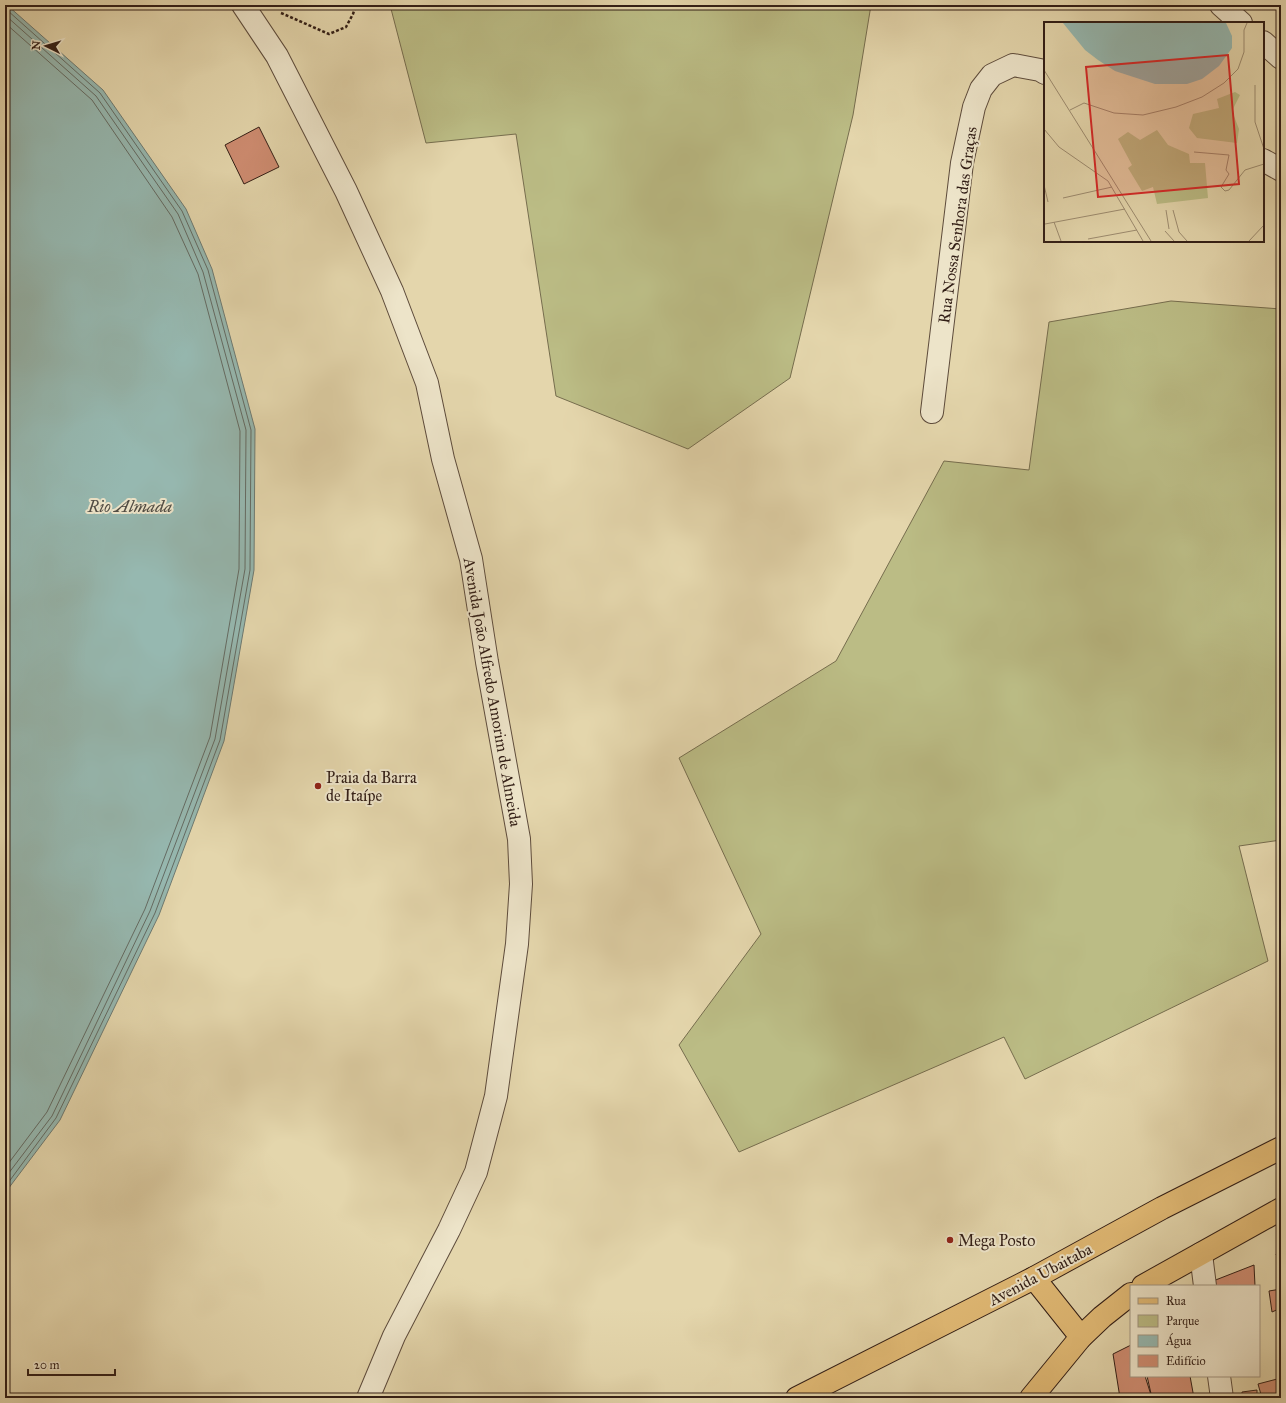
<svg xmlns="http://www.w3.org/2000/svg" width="1286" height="1403" font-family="'IM FELL Great Primer',serif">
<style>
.green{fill:#bbbc85;stroke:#766d4e}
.water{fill:#96b8b0;stroke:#6e7a72}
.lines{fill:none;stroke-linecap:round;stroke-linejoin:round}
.shore{stroke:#646b63;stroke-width:1}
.building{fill:#cf8d72;stroke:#321e16}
.street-casing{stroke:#5e4c3c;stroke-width:24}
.primary-casing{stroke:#321e16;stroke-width:24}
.path{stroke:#321e16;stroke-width:2.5;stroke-dasharray:3 2;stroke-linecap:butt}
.street{stroke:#ede4c9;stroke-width:22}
.primary{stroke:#e2bb76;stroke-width:22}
.poi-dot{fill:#8f2418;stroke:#ede4c9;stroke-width:1.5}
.labels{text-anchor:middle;stroke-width:4;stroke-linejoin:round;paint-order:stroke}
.street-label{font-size:16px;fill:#321e16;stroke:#ede4c9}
.poi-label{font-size:16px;fill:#321e16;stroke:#ede4c9;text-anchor:start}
.water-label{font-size:17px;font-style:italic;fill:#504c44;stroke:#ede4c9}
.inset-road{fill:none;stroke:#9d8c70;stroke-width:1}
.view{fill:#d62828;fill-opacity:0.15;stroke:#d62828;stroke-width:2}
.inset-edge{fill:none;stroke:#321e16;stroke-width:2}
</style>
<rect width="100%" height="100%" fill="#e4d6ac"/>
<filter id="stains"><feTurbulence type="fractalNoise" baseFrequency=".005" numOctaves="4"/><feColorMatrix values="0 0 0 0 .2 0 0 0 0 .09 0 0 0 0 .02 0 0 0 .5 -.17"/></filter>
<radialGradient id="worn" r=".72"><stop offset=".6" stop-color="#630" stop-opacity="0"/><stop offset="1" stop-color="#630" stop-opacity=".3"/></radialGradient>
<g class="green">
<polygon points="390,5 557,5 560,7 566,5 871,5 853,115 790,378 688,449 556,396 516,134 426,143"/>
<polygon points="1171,301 1281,309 1281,840 1239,846 1268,961 1025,1079 1004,1037 739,1152 679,1045 761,934 679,758 836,661 944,461 1029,470 1049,322"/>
</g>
<polygon class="water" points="5,5 7,5 103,90 186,209 212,269 255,429 254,570 224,741 159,915 60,1120 5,1193"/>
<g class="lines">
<g class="shore">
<polyline points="5,6 7,10 100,93 182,211 208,270 251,430 250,570 220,740 155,913 56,1118 5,1187"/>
<polyline points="5,15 96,96 178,214 203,272 246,430 245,569 215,739 150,911 52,1116 5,1178"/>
<polyline points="5,23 92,100 172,217 198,274 240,431 239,569 210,737 145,909 47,1112 5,1168"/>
</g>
</g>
<g class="building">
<polygon points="259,127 279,167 244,184 225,145"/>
<polygon points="1281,1252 1281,1267 1276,1254"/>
<polygon points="1254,1265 1255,1286 1213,1286 1213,1281"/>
<polygon points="1281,1289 1281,1308 1272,1312 1269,1291"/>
<polygon points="1131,1345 1131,1376 1145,1376 1152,1398 1120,1398 1113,1354"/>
<polygon points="1147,1376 1190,1376 1194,1398 1152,1398"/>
<polygon points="1281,1378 1281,1398 1262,1398 1258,1384"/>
<polygon points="1257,1390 1257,1398 1242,1398 1242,1392"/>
</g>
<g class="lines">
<defs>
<g id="street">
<polyline points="243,5 277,56 346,191 392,291 427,383 443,459 471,559 487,662 519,839 521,884 517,944 496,1096 476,1172 449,1230 394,1336 368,1398"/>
<polyline points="1221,5 1241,23"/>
<polyline points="1263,42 1281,58"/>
<polyline points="1263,160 1281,170"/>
<polyline points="932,412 962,163 974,107 981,89 992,75 1013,65 1040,70 1045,73"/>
<polyline points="1201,1254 1205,1286"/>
<polyline points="1219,1376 1222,1398"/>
</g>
<g id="primary">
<polyline points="1034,1278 1081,1337"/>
<polyline points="1143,1286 1281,1209"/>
<polyline points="797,1398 1034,1278 1162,1208 1281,1148"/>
<polyline points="1031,1398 1081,1337 1102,1317 1131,1294"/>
</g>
</defs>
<use href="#street" class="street-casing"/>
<use href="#primary" class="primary-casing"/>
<polyline class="path" points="281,13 329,34 346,27 353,14 356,5"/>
<use href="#street" class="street"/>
<use href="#primary" class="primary"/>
</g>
<g class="poi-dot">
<circle cx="318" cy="786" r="4"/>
<circle cx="950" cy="1240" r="4"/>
</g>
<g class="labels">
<g class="street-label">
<text transform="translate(957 225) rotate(-82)" y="6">Rua Nossa Senhora das Graças</text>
<text transform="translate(493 692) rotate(80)" y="6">Avenida João Alfredo Amorim de Almeida</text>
<text transform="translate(1040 1274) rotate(-28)" y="6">Avenida Ubaitaba</text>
</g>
<g class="poi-label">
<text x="326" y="783">Praia da Barra<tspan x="326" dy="18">de Itaípe</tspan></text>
<text x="958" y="1246">Mega Posto</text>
</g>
<g class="water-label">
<text x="130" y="512">Rio Almada</text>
</g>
</g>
<g transform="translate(1044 22)">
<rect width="220" height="220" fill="#e4d6ac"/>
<path d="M191,70l5,3 -8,16 7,18 -2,14 -40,-5 -8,-10 4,-14 26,-6 -2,-9zM113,108l11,15 21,9 1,9h15l3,35 -51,6 -4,-17 -11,4 -14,-23 4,-3 -14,-26 10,-7 12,8z" fill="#bbbc85"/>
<path d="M19,1h163l6,13v12l-13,18 -17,13 -15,5h-32l-40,-13 -17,-11 -13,-10z" fill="#96b8b0"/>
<path class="inset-road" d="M0,48l107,171M211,63v37l9,27M26,88l14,-7 30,10 29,2 33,-8 26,-10 22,-14 14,-14 6,-17v-22l3,-7M0,107l15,18 49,34 35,60M150,130l35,3 -3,15 3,4 -8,13 4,4 4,-1 16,-20 19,-6M0,163l4,17M19,176l49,-11M122,188l3,19M129,188l6,22 8,9M10,200l7,19M1,202l80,-15M121,209l9,10M44,217l49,-9M205,219l15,-16"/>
<path class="view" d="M184,33l11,129 -141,13 -12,-130z"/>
<rect width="220" height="220" class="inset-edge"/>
</g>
<rect width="1286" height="1403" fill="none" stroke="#e4d6ac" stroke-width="20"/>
<rect x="6" y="6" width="1274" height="1391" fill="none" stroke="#321e16" stroke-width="2"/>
<rect x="10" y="10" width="1266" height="1383" fill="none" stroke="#321e16"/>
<rect x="1130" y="1285" width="130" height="92" fill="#ede4c9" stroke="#a29581"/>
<rect x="1138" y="1298" width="20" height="6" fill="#e2bb76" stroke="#a29581"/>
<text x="1166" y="1305" font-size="12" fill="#321e16">Rua</text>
<rect x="1138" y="1315" width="20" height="12" fill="#bbbc85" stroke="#a29581"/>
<text x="1166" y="1325" font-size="12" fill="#321e16">Parque</text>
<rect x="1138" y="1335" width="20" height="12" fill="#96b8b0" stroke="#a29581"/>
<text x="1166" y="1345" font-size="12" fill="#321e16">Água</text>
<rect x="1138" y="1355" width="20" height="12" fill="#cf8d72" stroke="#a29581"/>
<text x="1166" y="1365" font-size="12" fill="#321e16">Edifício</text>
<g transform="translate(46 46) rotate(275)" stroke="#ede4c9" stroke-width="3" paint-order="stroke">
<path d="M0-3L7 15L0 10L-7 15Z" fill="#321e16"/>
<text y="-6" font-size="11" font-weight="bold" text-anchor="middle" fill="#321e16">N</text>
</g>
<path d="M28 1369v6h87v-6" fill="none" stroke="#321e16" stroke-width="2"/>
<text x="34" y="1369" font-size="12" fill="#321e16" stroke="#ede4c9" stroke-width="3" paint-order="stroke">20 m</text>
<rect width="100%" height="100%" filter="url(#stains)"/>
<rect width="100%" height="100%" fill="url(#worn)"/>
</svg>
